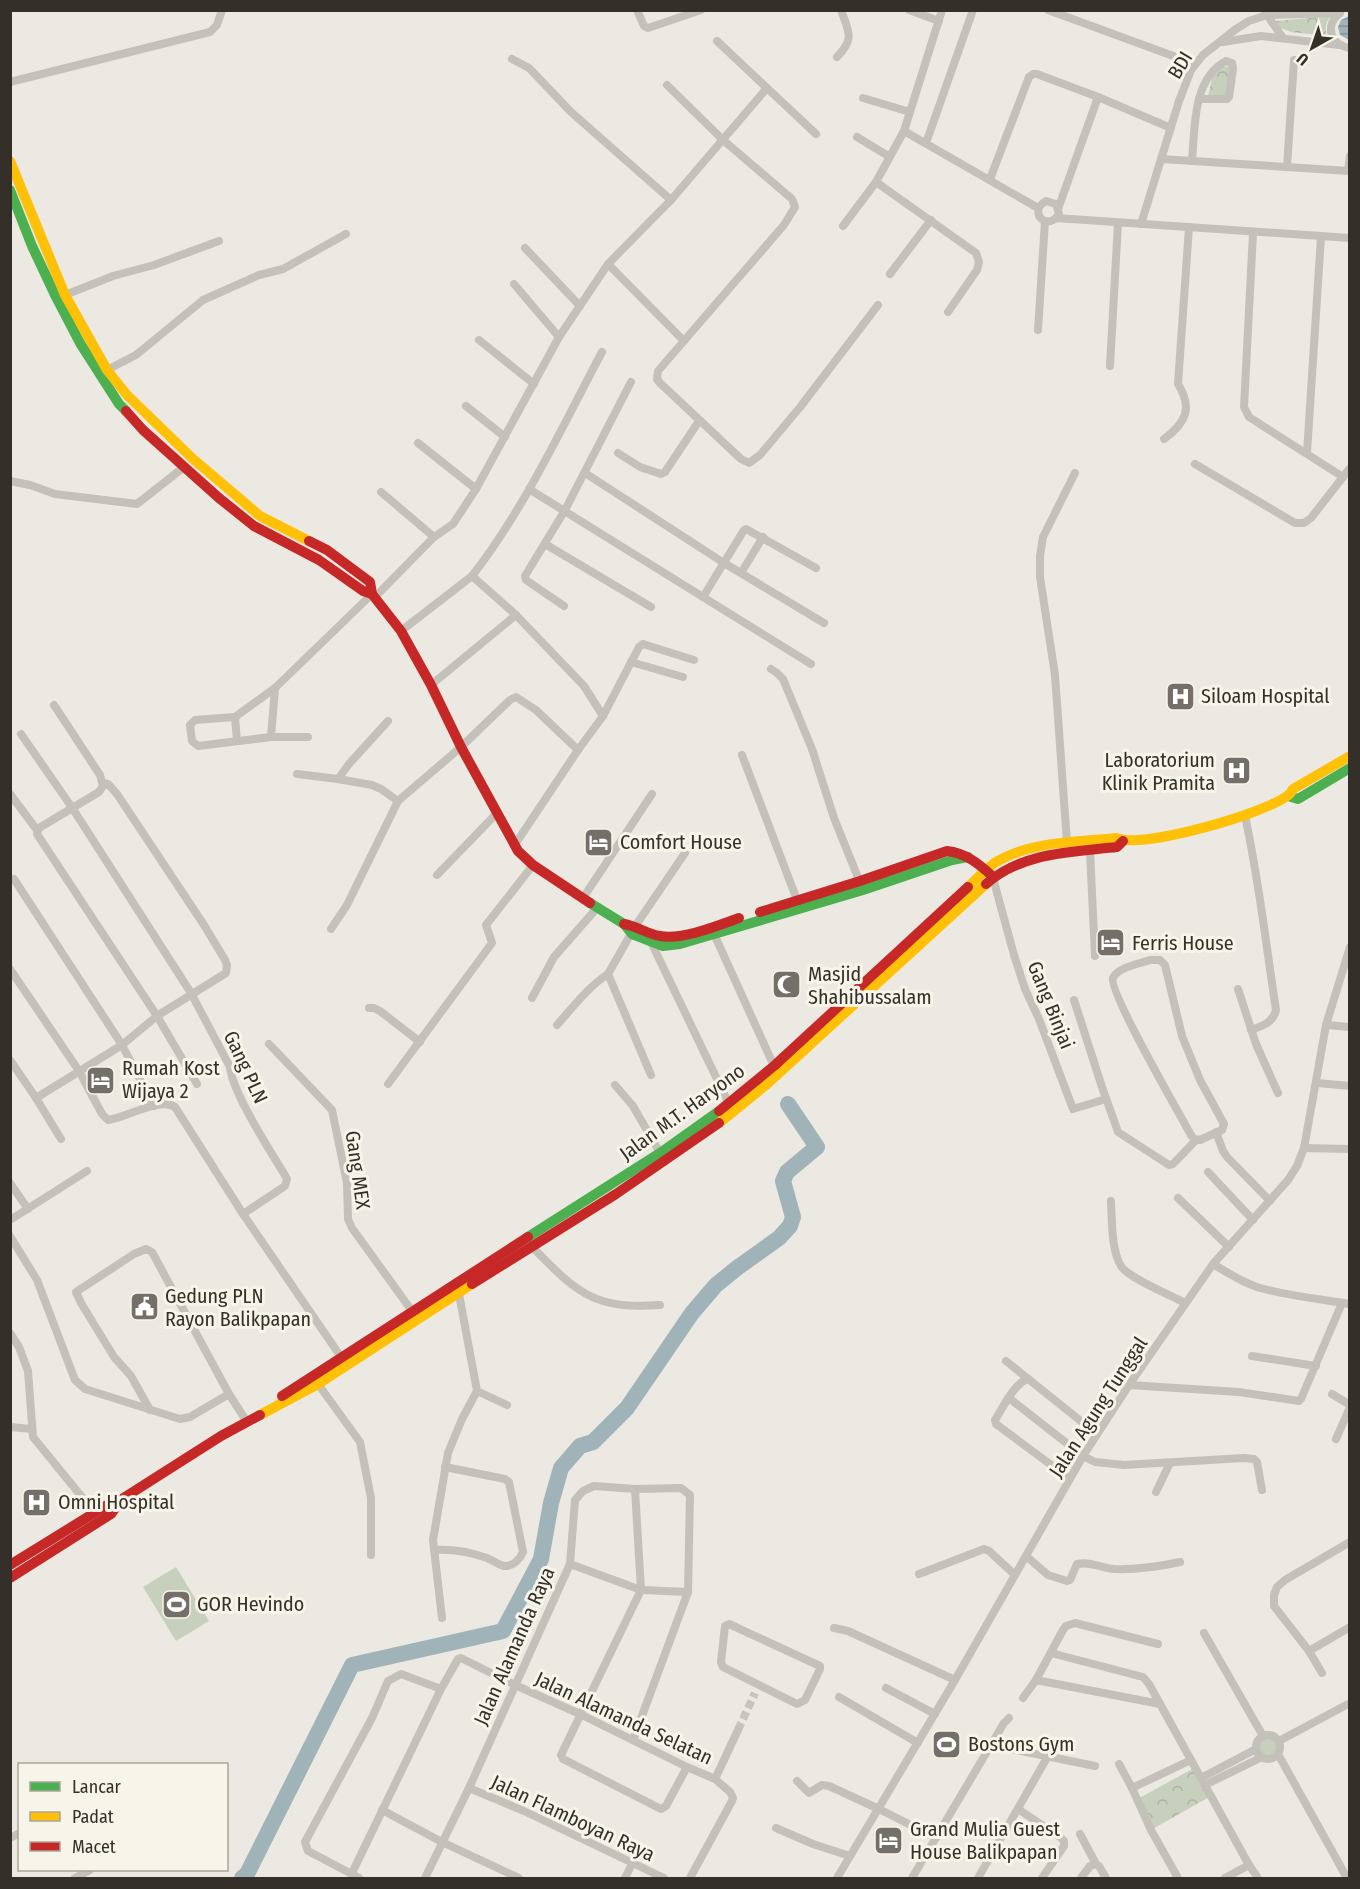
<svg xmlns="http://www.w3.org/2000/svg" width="1360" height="1889" font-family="'Fira Sans Condensed',sans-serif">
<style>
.park{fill:url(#park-crowns)}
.pitch{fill:#c7d0bd}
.water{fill:url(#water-rules)}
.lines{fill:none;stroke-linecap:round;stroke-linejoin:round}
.river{stroke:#9fb3b9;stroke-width:16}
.street-tunnel{stroke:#c6c4bc;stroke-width:8;stroke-dasharray:8 4;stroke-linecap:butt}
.street{stroke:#c3c1ba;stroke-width:8}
.fast{stroke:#4caf50;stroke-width:10}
.slow{stroke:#ffc107;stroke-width:10}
.jam{stroke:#c62828;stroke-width:10}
.labels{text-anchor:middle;stroke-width:6;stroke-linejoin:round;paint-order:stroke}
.street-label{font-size:20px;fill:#342f29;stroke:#f7f4e9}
.poi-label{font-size:20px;fill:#342f29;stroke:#f7f4e9;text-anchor:start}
</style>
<defs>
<pattern id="park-crowns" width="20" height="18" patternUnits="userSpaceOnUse" patternTransform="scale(1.5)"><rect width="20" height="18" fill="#c7d0bd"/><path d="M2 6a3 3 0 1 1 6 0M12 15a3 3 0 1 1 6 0" fill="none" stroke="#acb3a2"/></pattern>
<pattern id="water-rules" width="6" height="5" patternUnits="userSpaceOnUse" patternTransform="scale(1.5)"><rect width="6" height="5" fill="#9fb3b9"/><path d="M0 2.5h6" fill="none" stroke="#829296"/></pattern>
</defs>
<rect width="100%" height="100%" fill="#ebe9e1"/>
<g class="park">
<path d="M1331,16c-6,7 -6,12 -4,20l-36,-4 -13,-5 -3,-6z"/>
<polygon points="1221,66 1230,67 1228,97 1208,96 1214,70"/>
<circle cx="1268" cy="1747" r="11"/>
<polygon points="1194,1768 1211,1796 1151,1830 1134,1801"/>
</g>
<polygon class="pitch" points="176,1567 209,1621 176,1641 143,1587"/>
<polygon class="water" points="1349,16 1350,16 1349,40 1340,35 1338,27 1341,20"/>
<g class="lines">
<polyline class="river" points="242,1878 247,1874 352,1665 503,1631 541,1559 551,1503 561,1468 580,1446 593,1442 627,1408 692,1313 716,1285 737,1268 779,1238 790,1226 793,1217 783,1181 787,1172 817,1147 788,1104"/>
<polyline class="street-tunnel" points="738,1730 755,1693"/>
<g class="street">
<polyline points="637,10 644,26 648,28 701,10"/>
<polyline points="909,10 939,21"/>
<polyline points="1048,10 1195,64"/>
<polyline points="1265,12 1283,38"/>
<path d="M1340,13c-16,12 -10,32 10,35"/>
<polyline points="717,41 816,134"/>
<polyline points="1223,42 1261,36 1339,45"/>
<path d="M837,57c18,-19 12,-24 4,-47"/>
<polyline points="512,59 529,68 571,112 671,200"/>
<polyline points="10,82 210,32 217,25 222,10"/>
<polyline points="667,85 723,140 792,199 795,207 784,225 658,371 657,379 660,383 741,459 749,463 760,455 801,406 878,305"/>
<polyline points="863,98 910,112"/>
<polyline points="904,131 1038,208"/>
<polyline points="857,137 890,157"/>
<polyline points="926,143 973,10"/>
<polyline points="1161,159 1350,171"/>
<path d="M1192,161c3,-32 0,-82 34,-100l6,2 1,6 -4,28 -2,2h-28"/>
<polyline points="1287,167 1294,60"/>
<polyline points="1348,171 1350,156"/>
<polyline points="990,179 1029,77 1033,74 1037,74 1098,97 1171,128"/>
<polyline points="876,182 976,253 979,262 977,270 948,312"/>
<polyline points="1058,209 1098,97"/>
<path d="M1056,218l3,-4 -3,-10 -10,-3c-7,4 -9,8 -7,15 5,7 11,7 17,2l294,20"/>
<polyline points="1141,224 1179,101 1191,70 1203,55 1236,29 1249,21 1267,15 1340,13 1339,10"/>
<polyline points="843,226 876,182 904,131 942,10"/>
<polyline points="1253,233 1244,407 1249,417 1343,477"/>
<polyline points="525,248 580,306"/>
<polyline points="608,264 684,341"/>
<polyline points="890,274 931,220"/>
<polyline points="514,284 559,337"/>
<polyline points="65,295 113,276 154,265 219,241"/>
<polyline points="1038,330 1045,221"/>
<polyline points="479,340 534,384"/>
<polyline points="1110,366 1118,223"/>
<polyline points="103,372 136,355 203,300 259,275 283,269 346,234"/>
<polyline points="466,406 505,437"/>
<path d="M1164,439c22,-16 29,-31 14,-55l11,-157"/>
<polyline points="418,443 476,489"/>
<polyline points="618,453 640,467 661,474 665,472 699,421"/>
<polyline points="1307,453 1321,237"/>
<polyline points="1195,464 1295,523 1304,523 1311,518 1350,468"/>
<polyline points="585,473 724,563 824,623"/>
<polyline points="10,481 30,485 55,494 137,504 184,467"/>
<polyline points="529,489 811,664"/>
<polyline points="381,492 434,537"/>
<polyline points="545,544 651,607"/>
<polyline points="741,573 763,537"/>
<path d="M472,576c53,-68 90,-149 130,-224"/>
<polyline points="375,597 434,537 453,524 476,489 559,337 608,264 671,200 767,88"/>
<polyline points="703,597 744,530 746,529 816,568"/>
<polyline points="564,606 526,580 525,576 565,510 631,382"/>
<polyline points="401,631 472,576 516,615 584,686 603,716"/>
<polyline points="631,662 683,677"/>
<polyline points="771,669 777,673 783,679 812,749 834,818 861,885"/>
<polyline points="431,685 516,615"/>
<polyline points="54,705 100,775 103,786 99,792 39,828 37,834 157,1016 197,1084"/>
<polyline points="235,717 237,741"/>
<path d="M21,734l52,75 118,184 39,74c3,28 42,86 57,112l-2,7 -42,28"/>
<polyline points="271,737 275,688"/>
<polyline points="308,737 271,737 198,746 192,741 190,725 195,720 235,717 275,688 372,594"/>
<polyline points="742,755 797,900"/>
<polyline points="297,774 338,779 372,785 381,789 398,801"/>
<polyline points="338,779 349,764 388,721"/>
<polyline points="10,794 37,830"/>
<path d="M1245,816c14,64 21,129 31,194 -3,13 -14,16 -25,20"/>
<polyline points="1067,843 1055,675 1040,577 1040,556 1043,537 1075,473"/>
<polyline points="514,846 578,750 603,716 639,647 643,644 694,660"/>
<polyline points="1090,851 1095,956"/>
<polyline points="437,875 497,813"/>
<polyline points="993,878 1014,955 1025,989 1039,1019 1073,1109 1106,1099"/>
<polyline points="14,879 122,1045 154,1106"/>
<polyline points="583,898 652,794"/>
<polyline points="331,929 347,905 398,801 461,747 510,700 516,697 536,710 578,750"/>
<polyline points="714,934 774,1066"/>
<polyline points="651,942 729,1104"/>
<path d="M1150,960h10l5,5 17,71 18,44 24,44 -2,6 -22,10 -6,-1 -3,-4c-11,-20 -83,-145 -78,-157 5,-11 26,-14 37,-18z"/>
<path d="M10,969l69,102 23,43 6,6c18,-2 50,-23 67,-13l68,107 98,143"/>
<polyline points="1238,989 1256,1044 1278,1093"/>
<polyline points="532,998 554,957 597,908"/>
<polyline points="1074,1000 1102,1087 1118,1132 1169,1165 1173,1164 1196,1140"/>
<polyline points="369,1008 374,1008 380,1011 420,1042"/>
<path d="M557,1025c16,-18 31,-38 51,-51"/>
<polyline points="1326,1025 1350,1027"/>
<polyline points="269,1044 332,1110 347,1183 348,1219 352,1228 412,1311"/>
<polyline points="10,1060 36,1098 122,1045 157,1016 226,973 227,965 225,960 204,925 117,794 108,784 103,783"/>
<polyline points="651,1075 608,974 636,925 685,853"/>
<polyline points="1317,1083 1350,1086"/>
<polyline points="388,1084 492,943 486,925 533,865"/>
<polyline points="615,1085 633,1106 660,1153"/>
<polyline points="36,1098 61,1139"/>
<polyline points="1216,1132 1223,1151 1227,1157 1270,1201"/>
<polyline points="1304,1148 1350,1149"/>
<polyline points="1208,1172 1253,1220"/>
<polyline points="10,1183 28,1209"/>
<polyline points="1178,1198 1229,1247"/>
<path d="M1111,1201c1,18 0,49 10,65 7,12 50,29 64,37"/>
<polyline points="10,1220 87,1171"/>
<polyline points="10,1236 37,1280 75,1380 85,1389 180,1419 190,1417 229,1394"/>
<path d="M532,1247c21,20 42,46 71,54 18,6 39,5 57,4"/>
<path d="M1213,1264c15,9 30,19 47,24 29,8 60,11 90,16"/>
<polyline points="10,1333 19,1347 28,1371 33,1437 95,1513"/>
<polyline points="1252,1356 1316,1366"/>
<polyline points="1006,1361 1097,1434"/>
<path d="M1028,1379c-13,3 -26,30 -33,41l1,4 74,55"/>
<polyline points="318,1384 360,1442 371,1498 371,1555"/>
<polyline points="1129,1385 1239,1392 1299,1401 1301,1399 1342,1303"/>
<polyline points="477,1391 507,1405"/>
<polyline points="1332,1394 1350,1405"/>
<polyline points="1009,1398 1083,1456 1095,1462 1124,1465 1244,1458 1254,1459 1257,1462 1262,1490"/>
<polyline points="150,1410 131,1376 114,1357 81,1303 76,1292 134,1254 146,1249 152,1252 229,1394 247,1422"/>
<polyline points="10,1427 32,1429"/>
<polyline points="1336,1439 1350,1407"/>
<polyline points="635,1489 641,1590 561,1755 563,1759 661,1809 666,1806 687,1767"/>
<polyline points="1156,1492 1170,1463"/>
<path d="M434,1550c18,-1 36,2 53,8 5,2 12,7 17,8 9,1 16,-7 19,-14l-14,-70 -4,-3 -60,-12"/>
<path d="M1026,1556l22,19 19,6 3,-1 7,-16c14,-3 24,4 37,5 24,1 43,-2 66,-7"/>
<polyline points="570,1564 641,1590 688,1592"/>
<polyline points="919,1574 984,1549 989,1551 1015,1575"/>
<polyline points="442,1618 433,1540 448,1453 462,1419 477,1391 459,1294"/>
<polygon points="729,1624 820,1666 820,1669 805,1700 797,1704 723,1667 721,1662 725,1626"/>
<polyline points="834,1628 848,1631 955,1680"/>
<polyline points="1204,1633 1263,1736"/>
<polyline points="1309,1651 1350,1627"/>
<polyline points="1051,1653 1143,1677 1149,1684 1249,1865 1258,1878"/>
<polyline points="1322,1673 1309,1651 1274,1606 1274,1595 1277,1587 1285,1580 1350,1542"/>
<polyline points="1036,1680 1160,1704"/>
<polyline points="886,1688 935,1714"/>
<polyline points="441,1689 401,1674 388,1681 372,1718 305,1842 308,1851 346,1871 350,1873 353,1871 441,1689 458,1659 461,1658 515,1685 580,1714 687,1767 715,1779 730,1792 733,1798 732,1801 690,1878"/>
<polyline points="839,1697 918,1743"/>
<polyline points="1023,1698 1036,1680 1063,1630 1066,1626 1075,1623 1158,1644"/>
<circle cx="1268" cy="1747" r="12"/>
<polyline points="1279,1741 1350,1703"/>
<polyline points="992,1745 1095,1766"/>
<polyline points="1278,1754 1347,1878"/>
<polyline points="1119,1764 1132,1788 1151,1830 1178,1878"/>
<polyline points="1201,1778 1256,1749"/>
<polyline points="715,1779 738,1730"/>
<polyline points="797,1781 809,1793 822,1785 829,1786 879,1809 936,1838"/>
<polyline points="1205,1785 1262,1757"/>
<polyline points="469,1788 524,1811 664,1878"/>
<polyline points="1132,1788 1191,1760"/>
<polyline points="1018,1809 1060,1837 1064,1841 1064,1846 1042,1878"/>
<polyline points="382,1810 442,1842 519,1878"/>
<polyline points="776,1828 813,1844 850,1856"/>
<polyline points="1080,1834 1096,1864 1099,1866 1106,1878"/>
<polyline points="10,1838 20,1833"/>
<polyline points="350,1873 359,1878"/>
<polyline points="75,1878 90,1870"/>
<polyline points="425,1878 469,1788 570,1564 575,1500 583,1491 594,1486 635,1489 681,1488 690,1495 688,1592 633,1740"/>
<polyline points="625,1878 632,1864"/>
<polyline points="837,1878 955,1680 1083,1456 1129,1385 1213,1264 1288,1180 1297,1166 1304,1148 1326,1025 1350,947"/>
<polyline points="912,1878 1004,1723 1009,1718"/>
<polyline points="978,1878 1048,1756"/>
<polyline points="1081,1878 1090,1866 1096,1864"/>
<polyline points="1225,1878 1249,1865"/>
</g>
<g class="fast">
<polyline points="10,190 32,246 56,297 80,343 119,404 126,411"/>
<polyline points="1288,796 1298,799 1350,768"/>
<polyline points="590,903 624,924 632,934 663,946 680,944 863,890 952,860 968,857"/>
<polyline points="528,1237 660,1153 719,1111"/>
</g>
<g class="slow">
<polyline points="10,161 65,295 107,370 127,395 192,458 260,516 309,541"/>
<path d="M968,887c9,-8 18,-19 28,-25 35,-21 81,-20 120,-24 27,11 147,-24 171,-42 2,-1 5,-5 6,-7l57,-33"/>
<polyline points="719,1123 767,1084 986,884"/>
<polyline points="260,1415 318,1384 472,1284"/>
</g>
<g class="jam">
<polyline points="126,411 143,430 219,498 254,526 319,560 363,591 372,594"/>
<polyline points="309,541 327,550 370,582 372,594 401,631 431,685 461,747 518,851 533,865 590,903"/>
<path d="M986,884c36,-32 86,-32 131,-37l6,-6"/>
<path d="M760,912l100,-31 87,-30c18,2 31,12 44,24"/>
<path d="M624,924c13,2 23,10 36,12 23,4 57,-10 79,-18"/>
<polyline points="719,1111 774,1066 968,887"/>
<polyline points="472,1284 616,1194 719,1123"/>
<polyline points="282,1396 528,1237"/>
<polyline points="10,1565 112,1502 122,1499 221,1436 260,1415"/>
<polyline points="10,1578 111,1514 121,1500"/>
</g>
</g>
<defs>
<symbol id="hospital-square" viewBox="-11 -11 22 22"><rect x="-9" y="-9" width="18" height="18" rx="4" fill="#747069" stroke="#f7f4e9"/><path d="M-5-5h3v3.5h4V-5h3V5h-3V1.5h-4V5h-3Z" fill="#fff"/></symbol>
<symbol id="hotel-square" viewBox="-11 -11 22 22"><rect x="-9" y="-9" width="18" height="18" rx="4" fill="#747069" stroke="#f7f4e9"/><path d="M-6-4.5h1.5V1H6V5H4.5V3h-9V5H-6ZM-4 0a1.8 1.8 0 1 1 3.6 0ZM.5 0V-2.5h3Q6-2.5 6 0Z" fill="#fff"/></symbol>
<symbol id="mosque-square" viewBox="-11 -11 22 22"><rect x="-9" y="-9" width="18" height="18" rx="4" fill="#747069" stroke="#f7f4e9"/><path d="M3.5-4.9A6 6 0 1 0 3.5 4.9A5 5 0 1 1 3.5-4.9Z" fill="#fff"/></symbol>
<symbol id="civic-square" viewBox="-11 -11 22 22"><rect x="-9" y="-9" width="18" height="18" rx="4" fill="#747069" stroke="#f7f4e9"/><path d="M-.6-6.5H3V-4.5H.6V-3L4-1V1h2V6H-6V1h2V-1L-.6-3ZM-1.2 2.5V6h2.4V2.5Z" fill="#fff"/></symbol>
<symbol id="stadium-square" viewBox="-11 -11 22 22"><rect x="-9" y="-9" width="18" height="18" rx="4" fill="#747069" stroke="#f7f4e9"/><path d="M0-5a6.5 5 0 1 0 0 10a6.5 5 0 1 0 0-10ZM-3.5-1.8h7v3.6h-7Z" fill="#fff"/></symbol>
</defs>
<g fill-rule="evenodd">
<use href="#hospital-square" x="1164" y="680" width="33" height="33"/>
<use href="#hospital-square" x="1220" y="754" width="33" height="33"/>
<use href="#hotel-square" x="582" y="826" width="33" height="33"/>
<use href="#hotel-square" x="1094" y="926" width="33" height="33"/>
<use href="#mosque-square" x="770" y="968" width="33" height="33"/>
<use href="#hotel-square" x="84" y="1064" width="33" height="33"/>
<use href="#civic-square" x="128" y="1290" width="33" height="33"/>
<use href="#hospital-square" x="20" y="1486" width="33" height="33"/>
<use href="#stadium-square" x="160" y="1588" width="33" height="33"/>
<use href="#stadium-square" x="930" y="1728" width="33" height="33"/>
<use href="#hotel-square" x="872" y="1824" width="33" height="33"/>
</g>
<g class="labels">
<g class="street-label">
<text transform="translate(1180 65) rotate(-59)" y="7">BDI</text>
<text transform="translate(1051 1005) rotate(68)" y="7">Gang Binjai</text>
<text transform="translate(246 1067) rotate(65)" y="7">Gang PLN</text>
<text transform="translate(682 1112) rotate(-36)" y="7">Jalan M.T. Haryono</text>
<text transform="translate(358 1170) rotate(82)" y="7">Gang MEX</text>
<text transform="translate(1098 1407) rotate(-57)" y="7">Jalan Agung Tunggal</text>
<text transform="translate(514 1646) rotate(-66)" y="7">Jalan Alamanda Raya</text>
<text transform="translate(624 1718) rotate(25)" y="7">Jalan Alamanda Selatan</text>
<text transform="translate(573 1818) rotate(25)" y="7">Jalan Flamboyan Raya</text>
</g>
<g class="poi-label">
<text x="1201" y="703">Siloam Hospital</text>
<text x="1215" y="767" text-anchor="end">Laboratorium<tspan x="1215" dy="23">Klinik Pramita</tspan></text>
<text x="620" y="849">Comfort House</text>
<text x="1132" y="950">Ferris House</text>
<text x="808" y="981">Masjid<tspan x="808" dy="23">Shahibussalam</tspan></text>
<text x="122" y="1075">Rumah Kost<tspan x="122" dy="23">Wijaya 2</tspan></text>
<text x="165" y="1303">Gedung PLN<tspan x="165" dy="23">Rayon Balikpapan</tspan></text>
<text x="58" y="1509">Omni Hospital</text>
<text x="197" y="1611">GOR Hevindo</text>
<text x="968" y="1751">Bostons Gym</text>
<text x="910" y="1836">Grand Mulia Guest<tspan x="910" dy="23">House Balikpapan</tspan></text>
</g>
</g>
<rect width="1360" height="1889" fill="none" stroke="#342f29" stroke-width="24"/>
<rect x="18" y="1763" width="210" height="108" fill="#f7f4e9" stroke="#a9a59c" stroke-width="1.5"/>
<rect x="30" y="1782" width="30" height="9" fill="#4caf50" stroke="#a9a59c" stroke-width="1.5"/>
<text x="72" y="1793" font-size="18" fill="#342f29">Lancar</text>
<rect x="30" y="1812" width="30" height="9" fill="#ffc107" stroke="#a9a59c" stroke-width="1.5"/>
<text x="72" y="1823" font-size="18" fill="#342f29">Padat</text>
<rect x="30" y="1842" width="30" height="9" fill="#c62828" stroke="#a9a59c" stroke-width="1.5"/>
<text x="72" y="1853" font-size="18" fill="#342f29">Macet</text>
<g transform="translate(1312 48) rotate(220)" stroke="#f7f4e9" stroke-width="4.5" paint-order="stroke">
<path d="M0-4.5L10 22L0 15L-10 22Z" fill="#342f29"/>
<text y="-9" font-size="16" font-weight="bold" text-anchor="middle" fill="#342f29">U</text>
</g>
</svg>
